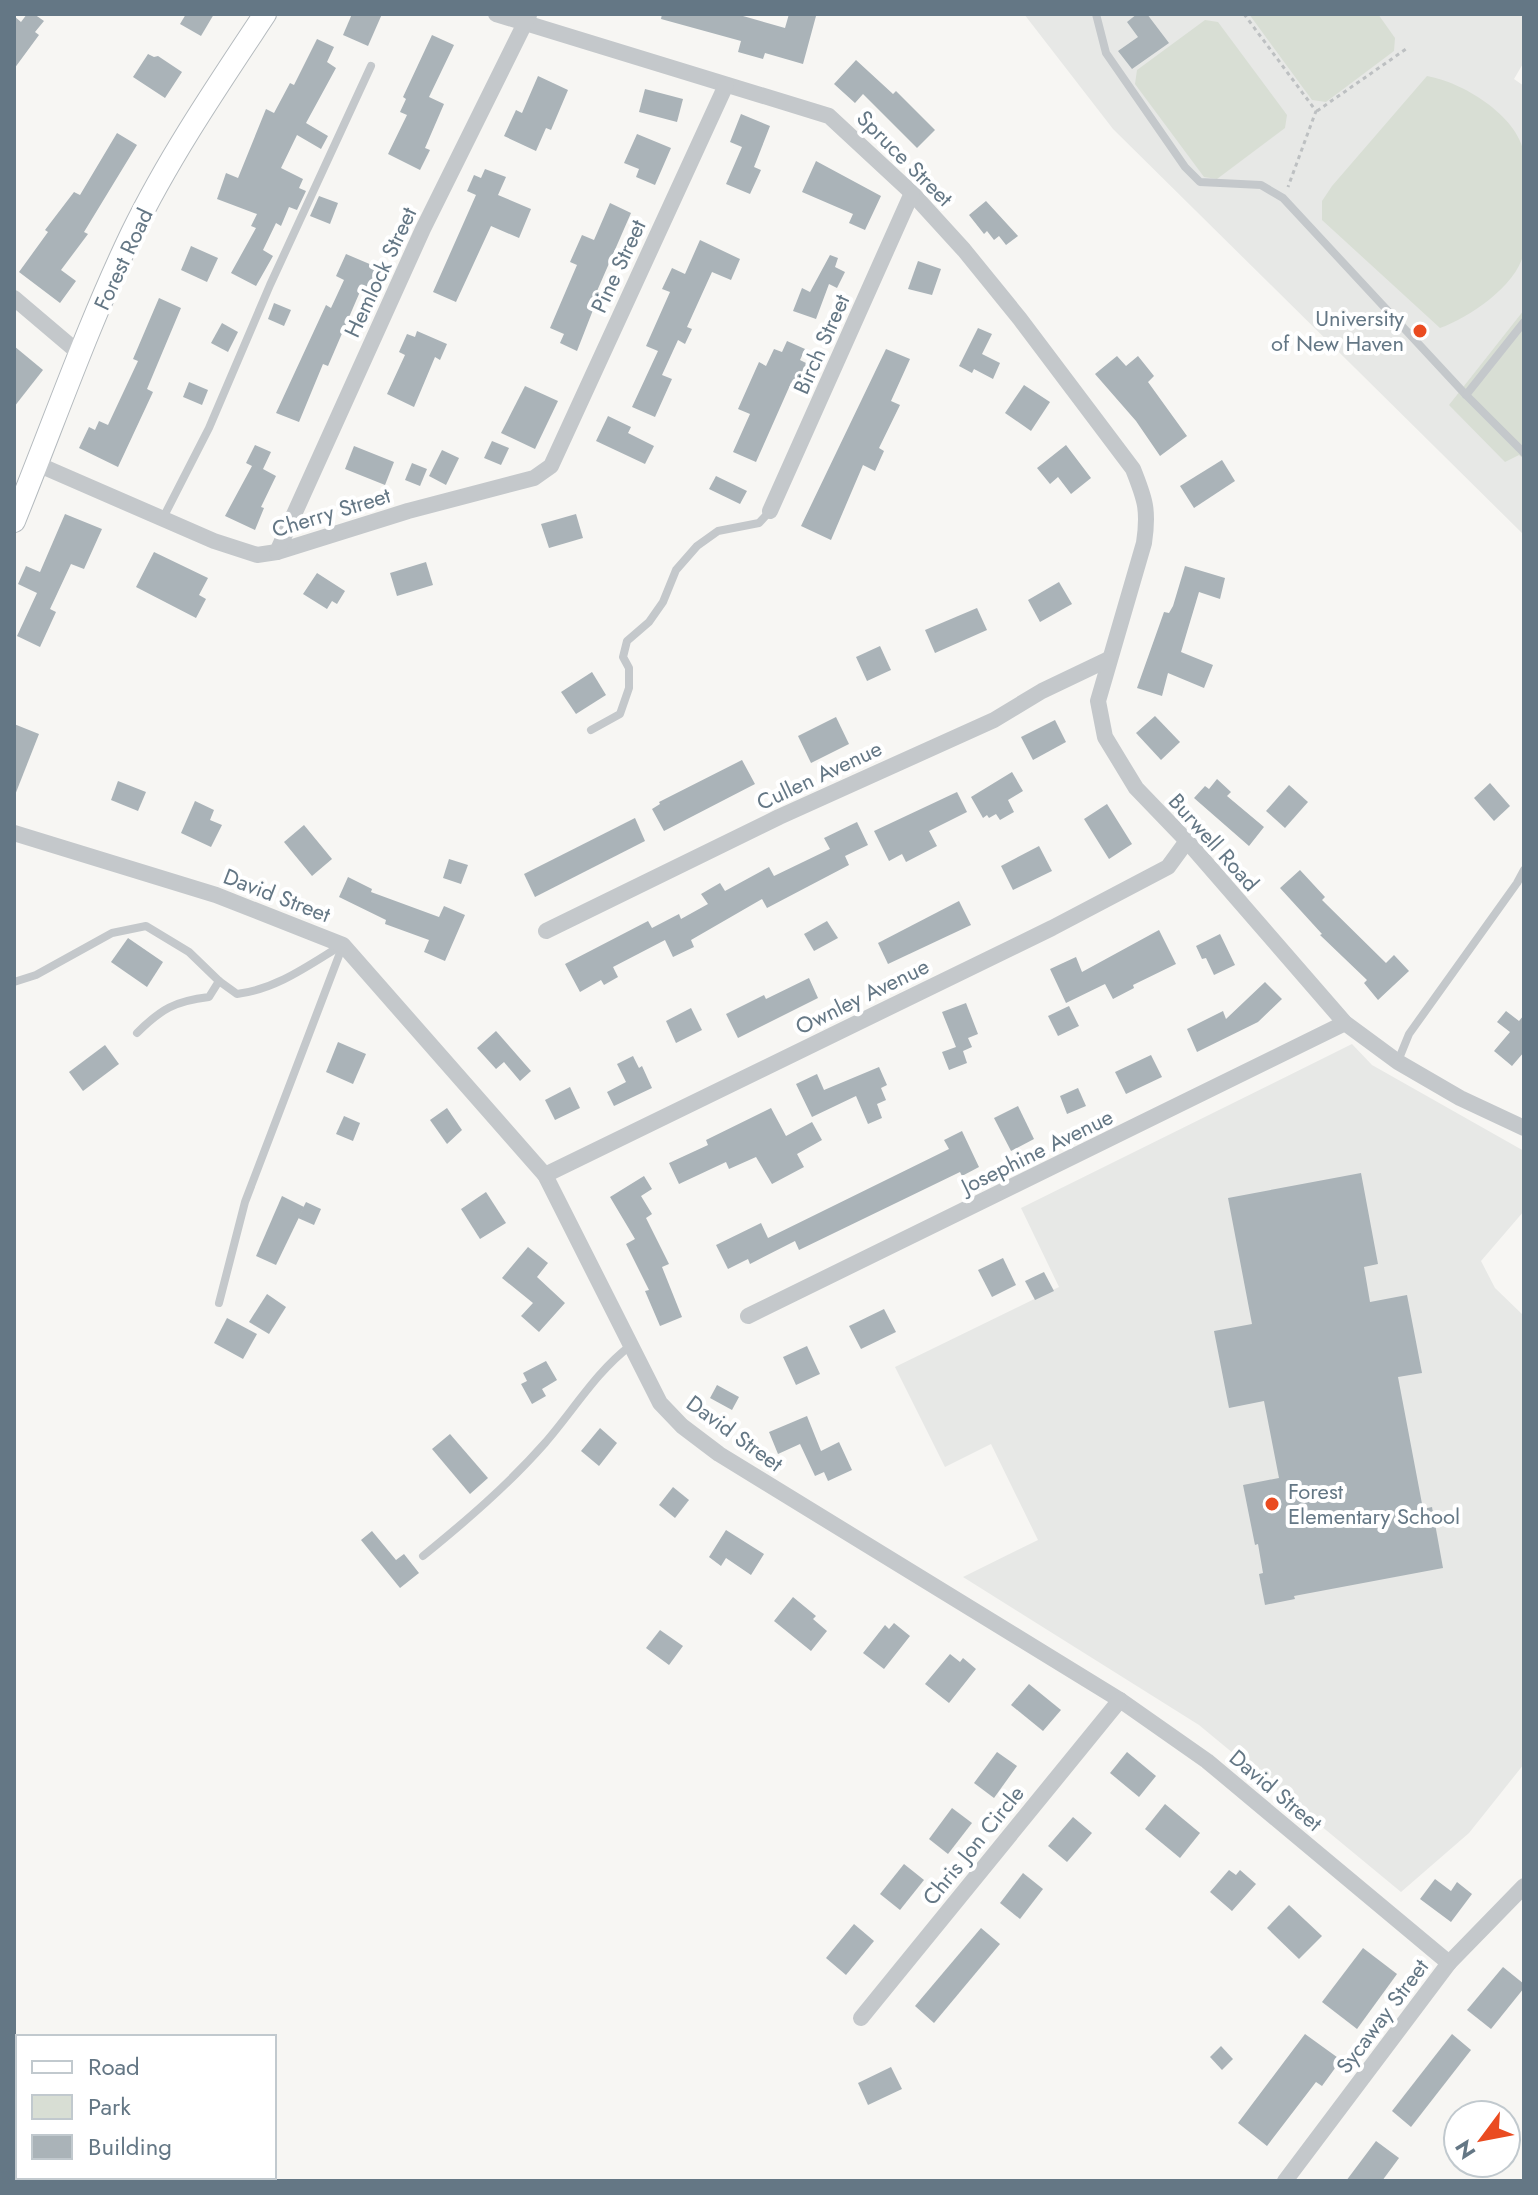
<svg xmlns="http://www.w3.org/2000/svg" width="1538" height="2195" font-family="Jost,sans-serif">
<style>
.built{fill:#e7e8e6}
.green{fill:#d8ded4}
.building{fill:#aab3b8}
.lines{fill:none;stroke-linecap:round;stroke-linejoin:round}
.secondary-casing{stroke:#b4babe;stroke-width:24}
.path{stroke:#bdc0c2;stroke-width:3;stroke-dasharray:4 4;stroke-linecap:butt}
.lane{stroke:#c4c8cb;stroke-width:8}
.street{stroke:#c4c8cb;stroke-width:16}
.secondary{stroke:#fff;stroke-width:22}
.poi-dot{fill:#ea4b20;stroke:#fff;stroke-width:3}
.labels{text-anchor:middle;stroke-width:8;stroke-linejoin:round;paint-order:stroke}
.street-label{font-size:22px;fill:#647785;stroke:#fff}
.poi-label{font-size:22px;fill:#647785;stroke:#fff;text-anchor:end}
</style>
<rect width="100%" height="100%" fill="#f7f6f3"/>
<g class="built">
<polygon points="1024,14 1524,14 1524,62 1514,79 1524,86 1524,535 1113,129"/>
<polygon points="1352,1044 1372,1065 1524,1151 1524,1211 1481,1261 1495,1288 1524,1316 1524,1764 1469,1833 1401,1892 1199,1725 963,1577 1038,1540 991,1444 945,1467 895,1367 1059,1287 1021,1208"/>
</g>
<g class="green">
<polygon points="1249,14 1378,14 1395,38 1394,51 1326,102 1312,100"/>
<polygon points="1205,20 1218,22 1287,115 1285,128 1217,179 1204,177 1135,84 1137,70"/>
<path d="M1427,76c35,6 90,39 97,77 3,15 0,34 0,49 0,16 2,34 0,49 -5,33 -55,67 -84,77l-118,-108v-19l10,-15z"/>
<polygon points="1524,310 1524,459 1519,455 1505,462 1449,405"/>
</g>
<g class="building">
<polygon points="27,14 34,14 44,21 35,32 39,35 14,69 14,16 21,22"/>
<polygon points="186,14 214,14 201,36 180,24"/>
<polygon points="352,14 382,14 368,46 343,35"/>
<polygon points="662,14 736,14 785,28 789,14 816,16 803,64 765,53 763,59 738,52 741,41 661,19"/>
<polygon points="1137,14 1147,14 1169,43 1132,69 1118,51 1138,37 1127,22"/>
<polygon points="432,35 454,45 429,97 444,104 425,148 430,150 420,170 388,154 407,115 400,112 406,99 403,97"/>
<polygon points="317,39 334,47 327,62 336,68 306,123 328,136 321,149 297,135 281,168 303,179 299,188 306,191 297,210 289,207 281,226 276,223 263,250 273,256 256,286 231,273 256,228 251,226 257,214 217,199 226,173 238,178 266,109 274,113 290,83 294,85"/>
<polygon points="148,54 154,57 158,56 182,72 165,98 133,77"/>
<polygon points="856,60 893,94 896,91 935,130 917,148 863,94 855,103 834,84"/>
<polygon points="538,76 568,90 551,130 546,128 536,151 504,136 516,110 522,113"/>
<polygon points="645,89 683,99 677,122 639,112"/>
<polygon points="741,114 770,126 754,167 761,170 750,194 726,184 742,147 730,142"/>
<polygon points="117,133 137,145 84,232 88,234 61,270 76,281 60,303 19,272 48,232 45,230 74,192 80,195"/>
<polygon points="637,134 671,148 655,185 636,177 639,169 624,163"/>
<polygon points="816,161 881,196 865,230 849,223 853,214 802,192"/>
<polygon points="485,169 506,177 498,195 531,209 519,238 491,226 456,302 433,292 476,195 467,191 474,175 481,178"/>
<polygon points="319,196 338,203 330,224 310,216"/>
<polygon points="986,201 1018,236 1006,245 999,236 994,240 987,231 984,234 969,215"/>
<polygon points="610,203 631,213 597,291 600,292 577,351 560,343 564,334 550,328 577,265 570,262 582,235 594,240"/>
<polygon points="700,240 740,259 731,280 712,272 687,327 692,329 685,344 678,340 662,375 672,379 655,417 632,407 658,351 646,346 670,292 662,289 672,268 685,274"/>
<polygon points="191,246 218,258 207,282 181,270"/>
<polygon points="346,254 379,268 369,290 362,287 328,366 323,364 299,422 276,413 326,305 331,308 344,280 336,276"/>
<polygon points="830,255 838,258 835,267 845,272 837,288 829,284 816,319 793,311 802,288 810,292"/>
<polygon points="918,261 941,269 932,295 908,289"/>
<polygon points="159,298 181,308 147,389 153,392 118,467 79,448 89,427 95,430 99,421 108,425 138,361 133,359"/>
<polygon points="274,303 291,310 284,326 268,319"/>
<polygon points="222,323 238,332 228,352 211,343"/>
<polygon points="978,328 992,334 982,354 1000,363 993,379 974,369 972,373 959,366"/>
<polygon points="417,331 447,344 440,360 435,357 414,407 387,394 405,355 399,352 407,334 415,337"/>
<polygon points="787,341 805,349 800,360 810,365 799,387 791,383 756,462 733,452 750,414 738,409 759,362 766,366 774,349 782,352"/>
<polygon points="14,346 43,370 14,407"/>
<polygon points="886,349 910,359 891,401 900,405 879,448 884,451 875,471 863,465 831,540 801,526"/>
<polygon points="1117,356 1126,366 1138,356 1154,376 1148,382 1187,436 1160,456 1136,421 1095,374"/>
<polygon points="189,382 208,390 202,405 183,397"/>
<polygon points="1024,385 1050,402 1031,431 1005,413"/>
<polygon points="525,386 558,401 535,449 501,433"/>
<polygon points="608,416 631,427 628,433 654,446 645,464 596,441"/>
<polygon points="492,441 509,448 501,465 484,458"/>
<polygon points="255,445 271,452 263,469 276,476 261,507 264,508 255,530 225,516 252,466 246,463"/>
<polygon points="1066,445 1091,478 1071,494 1058,477 1050,484 1037,468"/>
<polygon points="354,446 394,462 385,485 345,469"/>
<polygon points="442,450 459,458 446,485 429,476"/>
<polygon points="1222,460 1235,481 1194,508 1180,486"/>
<polygon points="412,463 427,469 420,486 405,480"/>
<polygon points="716,476 747,491 740,504 709,489"/>
<polygon points="65,514 102,529 84,569 71,564 50,609 56,612 40,647 17,636 37,593 18,584 26,566 40,572"/>
<polygon points="576,514 583,538 549,548 541,524"/>
<polygon points="154,552 208,578 199,595 206,599 196,618 136,587"/>
<polygon points="426,562 433,585 397,596 390,573"/>
<polygon points="1185,566 1225,578 1220,599 1199,592 1181,652 1213,665 1204,688 1168,673 1162,696 1137,688 1164,612 1169,613 1173,606"/>
<polygon points="317,573 345,591 337,604 332,601 327,609 303,594"/>
<polygon points="1059,582 1072,604 1040,622 1028,600"/>
<polygon points="977,608 987,630 935,653 925,630"/>
<polygon points="880,646 891,670 867,681 856,657"/>
<polygon points="592,672 606,695 576,714 561,692"/>
<polygon points="1155,716 1180,742 1161,760 1136,733"/>
<polygon points="836,717 849,744 811,763 798,736"/>
<polygon points="1055,720 1066,742 1033,760 1021,737"/>
<polygon points="14,724 39,734 15,795 14,795"/>
<polygon points="742,760 755,784 664,831 652,809 660,804 659,802"/>
<polygon points="1012,772 1023,791 1008,800 1014,812 1000,820 996,814 989,818 987,815 983,818 971,797"/>
<polygon points="1217,779 1231,792 1227,796 1264,827 1249,846 1194,798 1205,786 1209,789"/>
<polygon points="118,781 146,792 138,811 111,800"/>
<polygon points="1490,783 1510,806 1494,821 1474,798"/>
<polygon points="1289,785 1308,802 1285,828 1266,811"/>
<polygon points="957,792 967,812 929,831 937,846 906,862 902,854 889,861 874,831"/>
<polygon points="195,801 214,810 210,820 222,825 211,847 181,833"/>
<polygon points="1107,804 1132,844 1109,859 1084,819"/>
<polygon points="635,818 645,841 535,897 524,874"/>
<polygon points="857,822 868,845 845,856 849,865 767,908 762,899 691,940 694,947 673,957 665,940 613,967 618,977 604,985 601,980 580,992 565,964 648,921 652,928 679,914 681,919 708,904 701,894 720,883 725,891 769,867 774,876 830,849 824,838"/>
<polygon points="304,825 332,859 312,876 284,842"/>
<polygon points="1039,846 1052,871 1013,890 1001,866"/>
<polygon points="449,859 468,865 461,884 443,878"/>
<polygon points="1300,870 1325,897 1322,900 1386,963 1394,955 1409,971 1378,1000 1364,983 1367,980 1320,935 1322,934 1280,888"/>
<polygon points="348,877 372,889 371,892 439,917 444,906 465,915 445,961 424,952 429,940 385,924 386,920 339,897"/>
<polygon points="959,901 971,925 888,964 878,943"/>
<polygon points="827,921 838,938 814,951 804,934"/>
<polygon points="1159,930 1176,964 1133,985 1134,988 1113,999 1105,984 1066,1003 1050,969 1076,957 1082,972"/>
<polygon points="1220,934 1235,965 1214,975 1206,958 1202,959 1196,946"/>
<polygon points="128,938 163,962 147,987 111,962"/>
<polygon points="809,978 818,998 738,1038 726,1014 764,995 766,999"/>
<polygon points="1265,982 1282,999 1258,1022 1197,1052 1187,1029 1223,1011 1226,1019"/>
<polygon points="966,1003 978,1034 968,1038 972,1047 963,1051 967,1063 949,1070 942,1052 956,1047 942,1012"/>
<polygon points="1069,1006 1079,1026 1058,1036 1048,1016"/>
<polygon points="691,1008 702,1030 676,1043 666,1021"/>
<polygon points="1506,1011 1519,1021 1524,1015 1524,1052 1512,1066 1494,1051 1510,1032 1497,1022"/>
<polygon points="496,1031 531,1071 520,1081 504,1062 496,1069 477,1048"/>
<polygon points="338,1042 366,1054 353,1084 326,1072"/>
<polygon points="105,1045 119,1064 83,1091 69,1072"/>
<polygon points="1151,1055 1162,1077 1126,1094 1115,1072"/>
<polygon points="633,1056 639,1068 642,1066 652,1088 614,1106 607,1092 626,1082 617,1064"/>
<polygon points="879,1067 887,1085 881,1088 886,1100 877,1104 882,1118 868,1124 856,1096 812,1117 796,1084 817,1074 824,1090"/>
<polygon points="570,1087 580,1108 555,1120 545,1100"/>
<polygon points="1078,1088 1086,1106 1067,1114 1060,1096"/>
<polygon points="1018,1106 1034,1139 1011,1151 994,1118"/>
<polygon points="447,1108 462,1130 447,1144 430,1120"/>
<polygon points="771,1108 786,1136 812,1122 822,1140 797,1154 804,1167 772,1184 756,1157 729,1169 726,1162 679,1184 669,1163 708,1145 706,1140"/>
<polygon points="344,1116 360,1123 353,1141 336,1134"/>
<polygon points="962,1131 979,1167 962,1176 960,1172 799,1250 795,1241 750,1264 748,1259 728,1269 716,1245 761,1223 768,1238 949,1149 944,1140"/>
<polygon points="1361,1173 1378,1264 1364,1267 1370,1302 1407,1295 1422,1373 1398,1377 1423,1509 1432,1507 1443,1568 1294,1596 1295,1599 1265,1605 1259,1574 1263,1573 1258,1544 1255,1545 1243,1485 1279,1478 1264,1401 1229,1408 1214,1331 1252,1324 1228,1198"/>
<polygon points="644,1176 652,1189 641,1196 652,1214 646,1218 669,1264 662,1267 682,1317 660,1326 645,1291 649,1290 626,1244 635,1239 610,1197"/>
<polygon points="486,1192 506,1223 480,1239 461,1209"/>
<polygon points="282,1196 304,1207 276,1265 256,1256"/>
<polygon points="306,1202 321,1209 314,1225 298,1218"/>
<polygon points="528,1247 548,1263 537,1277 565,1303 539,1332 521,1316 533,1303 502,1278"/>
<polygon points="1003,1258 1016,1285 992,1297 978,1270"/>
<polygon points="1044,1272 1054,1291 1035,1300 1025,1281"/>
<polygon points="267,1294 286,1307 269,1334 249,1322"/>
<polygon points="884,1309 896,1332 861,1349 849,1326"/>
<polygon points="227,1318 257,1334 243,1359 214,1343"/>
<polygon points="807,1346 820,1374 796,1385 783,1357"/>
<polygon points="546,1361 557,1380 542,1389 546,1396 532,1404 521,1384 527,1381 523,1373"/>
<polygon points="717,1385 739,1397 732,1410 710,1398"/>
<polygon points="807,1416 821,1451 839,1442 852,1470 828,1481 824,1472 815,1476 800,1444 778,1454 769,1432"/>
<polygon points="600,1428 617,1443 599,1466 581,1451"/>
<polygon points="450,1434 488,1478 470,1494 432,1449"/>
<polygon points="673,1487 689,1500 675,1518 659,1505"/>
<polygon points="726,1530 764,1554 751,1575 726,1558 721,1566 709,1557"/>
<polygon points="372,1531 396,1560 404,1554 419,1573 400,1588 361,1540"/>
<polygon points="793,1597 816,1616 813,1619 827,1631 811,1651 774,1621"/>
<polygon points="894,1623 910,1636 884,1669 863,1653 885,1625 889,1629"/>
<polygon points="660,1630 683,1646 669,1665 646,1648"/>
<polygon points="950,1654 960,1662 963,1658 976,1669 949,1703 925,1684"/>
<polygon points="1029,1684 1061,1710 1043,1731 1011,1705"/>
<polygon points="997,1752 1017,1766 994,1798 974,1783"/>
<polygon points="1127,1752 1156,1776 1139,1797 1110,1773"/>
<polygon points="1165,1804 1200,1833 1180,1858 1145,1829"/>
<polygon points="952,1808 972,1823 948,1854 929,1839"/>
<polygon points="1073,1817 1092,1833 1067,1862 1048,1846"/>
<polygon points="904,1864 924,1880 900,1910 880,1894"/>
<polygon points="1229,1870 1236,1875 1240,1870 1256,1884 1232,1911 1210,1892"/>
<polygon points="1023,1873 1043,1889 1020,1919 1000,1903"/>
<polygon points="1435,1879 1451,1891 1457,1882 1472,1894 1451,1922 1420,1899"/>
<polygon points="1289,1905 1322,1936 1299,1959 1267,1928"/>
<polygon points="854,1924 874,1941 846,1975 826,1958"/>
<polygon points="981,1928 1000,1944 934,2023 915,2006"/>
<polygon points="1363,1948 1397,1974 1357,2029 1322,2002"/>
<polygon points="1503,1967 1524,1984 1524,1988 1491,2029 1467,2010"/>
<polygon points="1305,2034 1341,2060 1322,2086 1316,2082 1267,2146 1238,2123"/>
<polygon points="1452,2034 1471,2050 1411,2127 1392,2111"/>
<polygon points="1221,2046 1233,2059 1222,2070 1210,2057"/>
<polygon points="891,2067 902,2089 868,2105 858,2083"/>
<polygon points="1376,2141 1399,2158 1382,2181 1346,2181"/>
</g>
<g class="lines">
<defs>
<path id="secondary" d="M14,521c39,-96 73,-194 118,-288 37,-76 86,-148 133,-219"/>
</defs>
<use href="#secondary" class="secondary-casing"/>
<g class="path">
<polyline points="1244,14 1316,111 1288,187"/>
<polyline points="1317,111 1406,49"/>
</g>
<g class="lane">
<polyline points="1096,14 1106,53 1185,167 1200,182 1261,185 1283,198 1466,395 1524,453"/>
<polyline points="1466,395 1524,322"/>
<polyline points="163,518 209,428 270,285 371,66"/>
<polyline points="591,730 620,714 629,688 629,668 623,657 627,641 649,622 663,602 676,570 697,546 718,531 759,523 770,511"/>
<path d="M14,982l22,-7 76,-42 34,-7 43,26 30,29 18,13c40,-5 72,-29 105,-49"/>
<path d="M137,1033c24,-24 38,-32 72,-36l10,-16"/>
<polyline points="1398,1061 1409,1034 1517,883 1524,870"/>
<polyline points="219,1303 245,1202 343,945"/>
<path d="M423,1556c43,-35 85,-71 122,-113 28,-32 51,-71 85,-97"/>
</g>
<g class="street">
<path d="M496,14l333,102 83,77 52,57 56,69 113,150c12,30 16,41 11,74l-46,158 7,36 31,51 51,53 158,182 53,39 62,36 64,30"/>
<polyline points="14,298 80,354"/>
<polyline points="37,464 214,541 257,555 277,552 408,511 534,478 551,466 726,85"/>
<polyline points="770,511 912,193"/>
<polyline points="277,552 423,229 529,15"/>
<polyline points="14,833 216,895 343,945 545,1175 660,1403 682,1426 719,1454 1120,1700 1207,1761 1449,1963"/>
<polyline points="546,931 779,817 994,720 1042,691 1109,659"/>
<polyline points="545,1175 1052,928 1168,867 1187,841"/>
<polyline points="748,1316 1345,1023"/>
<polyline points="861,2018 1120,1700"/>
<polyline points="1285,2181 1449,1963 1524,1886"/>
</g>
<use href="#secondary" class="secondary"/>
</g>
<g class="poi-dot">
<circle cx="1420" cy="331" r="8"/>
<circle cx="1272" cy="1504" r="8"/>
</g>
<g class="labels">
<g class="street-label">
<text transform="translate(905 158) rotate(45)" y="8">Spruce Street</text>
<text transform="translate(123 259) rotate(-65)" y="8">Forest Road</text>
<text transform="translate(618 266) rotate(-65)" y="8">Pine Street</text>
<text transform="translate(380 272) rotate(-65)" y="8">Hemlock Street</text>
<text transform="translate(821 344) rotate(-66)" y="8">Birch Street</text>
<text transform="translate(331 512) rotate(-17)" y="8">Cherry Street</text>
<text transform="translate(819 775) rotate(-25)" y="8">Cullen Avenue</text>
<text transform="translate(1214 842) rotate(48)" y="8">Burwell Road</text>
<text transform="translate(277 895) rotate(21)" y="8">David Street</text>
<text transform="translate(862 996) rotate(-26)" y="8">Ownley Avenue</text>
<text transform="translate(1037 1151) rotate(-26)" y="8">Josephine Avenue</text>
<text transform="translate(735 1433) rotate(36)" y="8">David Street</text>
<text transform="translate(1276 1790) rotate(40)" y="8">David Street</text>
<text transform="translate(973 1845) rotate(-51)" y="8">Chris Jon Circle</text>
<text transform="translate(1382 2016) rotate(-53)" y="8">Sycaway Street</text>
</g>
<g class="poi-label">
<text x="1404" y="326">University<tspan x="1404" dy="25">of New Haven</tspan></text>
<text x="1288" y="1499" text-anchor="start">Forest<tspan x="1288" dy="25">Elementary School</tspan></text>
</g>
</g>
<rect width="1538" height="2195" fill="none" stroke="#647785" stroke-width="32"/>
<rect x="16" y="2035" width="260" height="144" fill="#ffffff" stroke="#c1c9ce" stroke-width="2"/>
<rect x="32" y="2061" width="40" height="12" fill="#ffffff" stroke="#c1c9ce" stroke-width="2"/>
<text x="88" y="2075" font-size="24" fill="#647785">Road</text>
<rect x="32" y="2095" width="40" height="24" fill="#d8ded4" stroke="#c1c9ce" stroke-width="2"/>
<text x="88" y="2115" font-size="24" fill="#647785">Park</text>
<rect x="32" y="2135" width="40" height="24" fill="#aab3b8" stroke="#c1c9ce" stroke-width="2"/>
<text x="88" y="2155" font-size="24" fill="#647785">Building</text>
<g transform="translate(1482 2139) rotate(238)"><circle r="38" fill="#ffffff" stroke="#c1c9ce" stroke-width="2"/>
<path d="M0-6L14 30L0 20L-14 30Z" fill="#ea4b20"/>
<text y="-12" font-size="22" font-weight="bold" text-anchor="middle" fill="#647785">N</text>
</g>
</svg>
